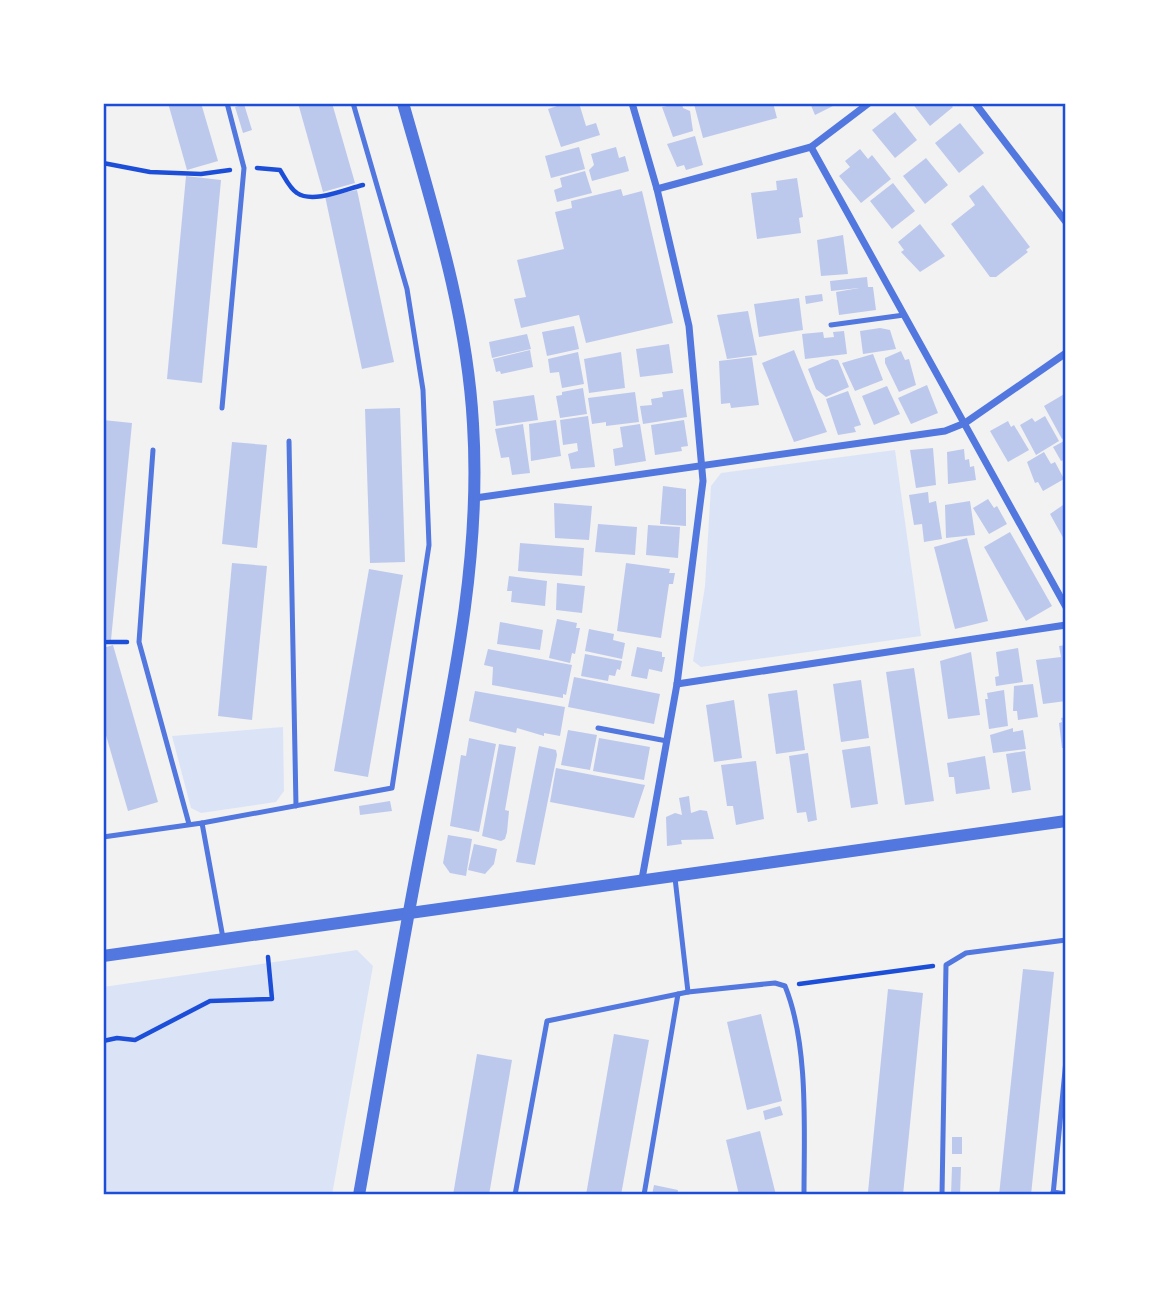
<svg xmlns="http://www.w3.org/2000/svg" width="1169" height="1298" font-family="Manrope,sans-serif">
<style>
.green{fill:#dbe4f7}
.building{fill:#bdc9ec}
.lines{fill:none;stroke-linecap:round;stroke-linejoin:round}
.path{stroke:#1d4ed8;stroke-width:4.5}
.service{stroke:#5277de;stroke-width:5}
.minor{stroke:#5277de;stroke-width:7}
.tertiary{stroke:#5277de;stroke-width:12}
.neatline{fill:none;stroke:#1d4ed8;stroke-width:2.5}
</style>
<rect width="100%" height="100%" fill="#f2f2f2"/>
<g class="green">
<polygon points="895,450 921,636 701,667 693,661 705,586 711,486 721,473"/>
<polygon points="283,727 284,791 276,802 201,813 191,808 172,736"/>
<polygon points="357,950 373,966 332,1195 103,1195 103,987"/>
</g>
<g class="building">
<polygon points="168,103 201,103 218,161 187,170"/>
<polygon points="298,103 332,103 355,183 323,192"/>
<polygon points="566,103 579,103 586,126 596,123 600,135 561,147 548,109"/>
<polygon points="682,103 683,108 690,111 693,131 673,137 662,107"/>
<polygon points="773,103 777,118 703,138 694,104"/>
<polygon points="810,103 839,103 815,115"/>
<polygon points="912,103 949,103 953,107 930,126"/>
<polygon points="244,104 252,130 243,133 235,107"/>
<polygon points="895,112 917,140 895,158 872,130"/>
<polygon points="960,123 984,153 959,173 935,143"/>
<polygon points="695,136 703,165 686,170 684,165 677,167 667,144"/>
<polygon points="579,147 585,169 551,178 545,156"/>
<polygon points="616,147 619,158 625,156 629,171 592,181 589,170 594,165 591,154"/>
<polygon points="860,149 868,159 872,155 891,179 861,203 839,176 850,167 845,161"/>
<polygon points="926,158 948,185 925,204 903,176"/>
<polygon points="585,171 592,193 557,202 554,190 562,187 560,178"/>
<polygon points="186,176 221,180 202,383 167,379"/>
<polygon points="797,178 803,217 799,218 801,233 757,239 751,193 777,190 776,181"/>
<polygon points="893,183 915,211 892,229 870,201"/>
<polygon points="983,185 1030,247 1026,250 1028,252 996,277 990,277 951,224 975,205 969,196"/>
<polygon points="621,189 623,196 642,191 673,323 586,343 579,315 521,328 514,299 526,297 517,260 564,249 555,212 572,208 571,201"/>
<polygon points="357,190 394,362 362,369 325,196"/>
<polygon points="920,224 945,256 920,272 901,252 904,250 898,242"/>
<polygon points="843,235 848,274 821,276 817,240"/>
<polygon points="867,277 868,287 873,287 876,310 839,315 836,292 859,288 831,291 830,281"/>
<polygon points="822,294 823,301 806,304 805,296"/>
<polygon points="799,298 803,330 759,337 754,304"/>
<polygon points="748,311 757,355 727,359 717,315"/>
<polygon points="574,326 579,349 547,356 542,332"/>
<polygon points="880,328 890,330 896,349 863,354 860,331"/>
<polygon points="844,331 847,354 805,359 802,334 823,332 824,338 834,337 833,332"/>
<polygon points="527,334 531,349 492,358 489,342"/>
<polygon points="669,344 673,373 640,377 636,349"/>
<polygon points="530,350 533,367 501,374 500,371 496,372 493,359"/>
<polygon points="794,350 827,432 794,442 762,363"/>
<polygon points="901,351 905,360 909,359 916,385 899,392 885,363 885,358"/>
<polygon points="578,352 584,384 562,388 559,372 550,373 548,359"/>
<polygon points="621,352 625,388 589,393 584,359"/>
<polygon points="873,354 883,380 855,391 842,363"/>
<polygon points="752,357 759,405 731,408 730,403 721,404 719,361"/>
<polygon points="832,359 838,360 849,387 826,397 816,389 808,369"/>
<polygon points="927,385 938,413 911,424 898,398"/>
<polygon points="887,386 900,414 874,425 862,396"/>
<polygon points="583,388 587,414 560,418 556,396 562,395 562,392"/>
<polygon points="683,389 687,417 643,424 640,406 652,405 651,399 663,397 662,392"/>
<polygon points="848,391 861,425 854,427 856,432 838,435 826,399"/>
<polygon points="635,392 639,422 606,426 606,422 592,424 588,398"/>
<polygon points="1066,393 1066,437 1062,439 1044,406"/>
<polygon points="534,395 538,420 496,426 493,401"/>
<polygon points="400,408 405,562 370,563 365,409"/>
<polygon points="588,416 595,467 571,469 568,454 578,451 577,443 563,445 560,420"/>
<polygon points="1045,416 1059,441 1036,455 1020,425 1032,418 1035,422"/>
<polygon points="103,420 132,423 111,640 103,639"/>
<polygon points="556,420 561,456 531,461 529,424"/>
<polygon points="684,420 688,446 681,447 682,451 655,455 651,425"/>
<polygon points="1008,421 1011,427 1014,425 1029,450 1008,462 990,431"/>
<polygon points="523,424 530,473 512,475 509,457 501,458 495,429"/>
<polygon points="640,424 646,461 615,466 613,449 623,447 620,427"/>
<polygon points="1064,441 1066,459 1061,461 1053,447"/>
<polygon points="232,442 267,445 257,548 222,544"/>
<polygon points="933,448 936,485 916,488 910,450"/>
<polygon points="964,449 965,460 969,459 970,467 974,466 976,480 948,484 947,452"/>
<polygon points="1044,452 1051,464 1055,462 1064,479 1043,491 1038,482 1035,483 1027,462"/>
<polygon points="663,486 686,489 686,526 660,524"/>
<polygon points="928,492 929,503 936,501 942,539 924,542 922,524 914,525 909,495"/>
<polygon points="988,499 994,508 997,506 1007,524 989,534 973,508"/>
<polygon points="970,501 975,535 946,538 945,505"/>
<polygon points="554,503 592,506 589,540 555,538"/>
<polygon points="1066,503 1066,543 1050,514"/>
<polygon points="598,524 637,527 635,555 595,552"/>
<polygon points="648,525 680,527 678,558 646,555"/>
<polygon points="1010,532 1052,606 1026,621 984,547"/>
<polygon points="967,538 988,621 955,629 934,547"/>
<polygon points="520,543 584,548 582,576 518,571"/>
<polygon points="232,563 267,566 252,720 218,716"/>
<polygon points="626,563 670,569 669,573 675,573 673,584 669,584 661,638 617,631"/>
<polygon points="369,569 403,575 368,777 334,771"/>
<polygon points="509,576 547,581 545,606 511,602 512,591 507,591"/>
<polygon points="557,583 585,586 582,613 556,610"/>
<polygon points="557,619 577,623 576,628 580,628 575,654 572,653 570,663 549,658"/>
<polygon points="500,622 543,630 540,650 497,644"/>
<polygon points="589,629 614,634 613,640 625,643 622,659 585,651"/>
<polygon points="113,645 158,802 128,811 103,725 103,648"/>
<polygon points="1066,645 1066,701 1043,704 1036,660 1061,657 1059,646"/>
<polygon points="637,647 662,652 662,657 665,657 662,672 649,669 647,679 631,676"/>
<polygon points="1018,648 1023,682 996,686 995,677 999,676 996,652"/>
<polygon points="488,649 572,665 566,695 563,694 563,698 492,685 493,667 484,665"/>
<polygon points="971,652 980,715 948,719 940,661"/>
<polygon points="585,654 622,661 620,670 617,669 615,676 609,675 608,681 581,676"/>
<polygon points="914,668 934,801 905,805 886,672"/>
<polygon points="574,677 660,694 654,724 568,707"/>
<polygon points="861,680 869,738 841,742 833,684"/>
<polygon points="1033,684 1038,717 1018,720 1017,711 1013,711 1014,686"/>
<polygon points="797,690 805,750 776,754 768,694"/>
<polygon points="1004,690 1008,726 989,729 985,699 988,699 987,693"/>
<polygon points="475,691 565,707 560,736 544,733 544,736 517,728 516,733 469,721"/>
<polygon points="734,700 742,758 714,762 706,705"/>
<polygon points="1066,717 1066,748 1062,748 1059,723 1062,722 1061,718"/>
<polygon points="1013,728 1013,732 1023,730 1026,749 993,753 990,735"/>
<polygon points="568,730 597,735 590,770 561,765"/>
<polygon points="469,738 496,744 479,832 450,826 461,755 466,756"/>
<polygon points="599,738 650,747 644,780 593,771"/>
<polygon points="499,744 516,747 505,810 509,811 507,832 505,839 501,841 482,836"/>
<polygon points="539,746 556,750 557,755 535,865 516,862"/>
<polygon points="870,746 878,804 851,808 842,750"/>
<polygon points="1025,751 1031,790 1012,793 1006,754"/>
<polygon points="808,753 817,820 808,822 806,812 797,813 789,756"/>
<polygon points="985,756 990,789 956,794 954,777 949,777 947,763"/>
<polygon points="756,761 764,819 736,825 733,806 727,806 721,765"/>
<polygon points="556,768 645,785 634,818 550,802"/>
<polygon points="689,796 691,813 700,810 707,811 714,839 681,840 682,844 667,846 666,817 675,813 682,815 679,798"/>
<polygon points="390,801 392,811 360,815 359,806"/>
<polygon points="448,835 472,839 466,876 450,873 443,863"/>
<polygon points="474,844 497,849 494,864 485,874 468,870"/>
<polygon points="1023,969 1054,972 1031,1195 999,1195"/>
<polygon points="888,989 923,993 903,1195 868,1192"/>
<polygon points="761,1014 782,1101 747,1110 727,1022"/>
<polygon points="614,1034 649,1040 621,1195 586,1195"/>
<polygon points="477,1054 512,1060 489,1195 453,1195"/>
<polygon points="780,1106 783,1115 765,1120 763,1111"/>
<polygon points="760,1131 776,1195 739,1195 726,1140"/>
<rect x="952" y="1137" width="10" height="17"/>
<polygon points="952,1167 961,1167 960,1195 951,1195"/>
<polygon points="654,1185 678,1190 677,1195 652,1195"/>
</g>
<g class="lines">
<g class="path">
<polyline points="103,163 150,172 201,174 230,170"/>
<path d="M257,168l23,2c5,8 10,19 17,23 16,11 49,-4 66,-8"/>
<polyline points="103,642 127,642"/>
<polyline points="799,984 933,966"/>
<polyline points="103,1041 117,1038 135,1040 210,1001 272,999 268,957"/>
</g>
<g class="service">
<polyline points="831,325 904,315"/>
<polyline points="222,408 244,168 227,103"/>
<polyline points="289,441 296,806"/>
<polyline points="153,450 139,642 189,824"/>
<polyline points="598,728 667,741"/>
<polyline points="202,823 392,788 429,545 423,390 407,289 353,103"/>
<polyline points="103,837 202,823 223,938"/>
<polyline points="675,878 688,992"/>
<polyline points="1053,1192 1066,1194"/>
<path d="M515,1195l32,-174 141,-29 87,-9 10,3c24,59 19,145 19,209"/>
<polyline points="644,1195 678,994"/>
<polyline points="942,1195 946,965 966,953 1066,940"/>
<polyline points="1053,1195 1066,1060"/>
</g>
<g class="minor">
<polyline points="632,103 657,189 689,326 703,481 677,684 642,879"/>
<polyline points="975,103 1066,222"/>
<polyline points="811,147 1066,607"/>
<polyline points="657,189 811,147 869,103"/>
<polyline points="475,498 945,431 965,423 1066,353"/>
<polyline points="677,684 1066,625"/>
</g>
<g class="tertiary">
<polyline points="103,956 1066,821"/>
<path d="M359,1195c21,-117 40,-235 63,-352 27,-139 60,-276 51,-419 -6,-110 -40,-215 -70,-321"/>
</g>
</g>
<rect width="1169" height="1298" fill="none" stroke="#ffffff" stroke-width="210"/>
<rect x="105" y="105" width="959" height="1088" class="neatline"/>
</svg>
